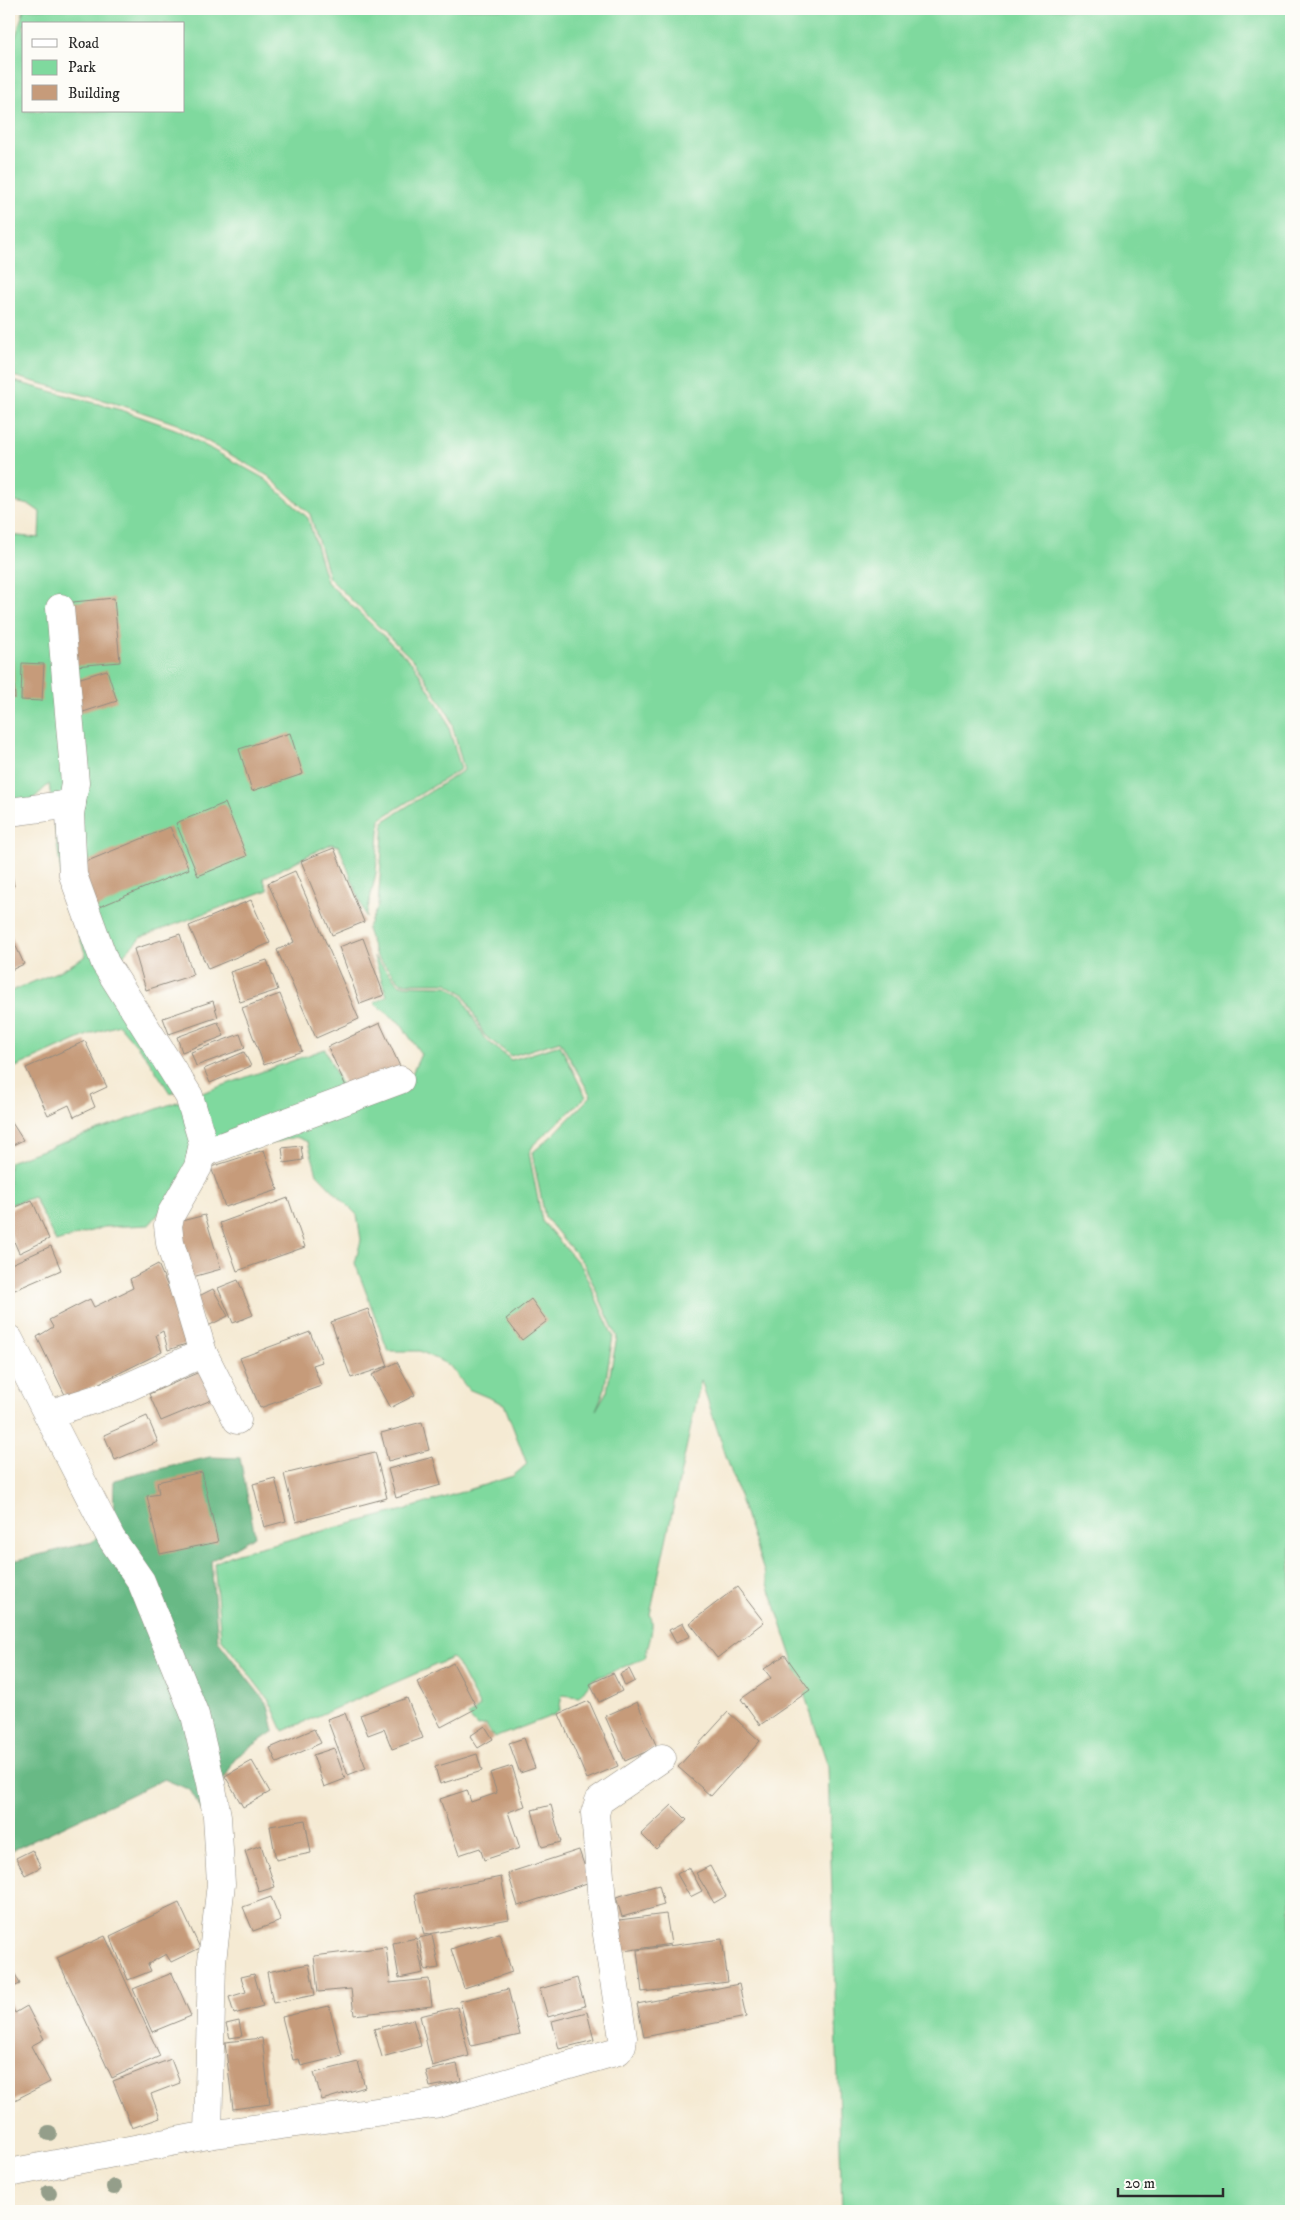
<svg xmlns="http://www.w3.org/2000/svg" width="1300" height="2220" font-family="'IM FELL DW Pica',serif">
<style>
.green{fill:#7fd99e;stroke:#558264;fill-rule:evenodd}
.forest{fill:#67b985;stroke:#497258}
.building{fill:#c69b7a}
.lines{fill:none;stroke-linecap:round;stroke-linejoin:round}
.street-casing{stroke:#908a7f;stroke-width:29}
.street{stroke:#fff;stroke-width:28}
.tree{fill:#949e8a}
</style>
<rect width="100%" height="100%" fill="#fdfcf7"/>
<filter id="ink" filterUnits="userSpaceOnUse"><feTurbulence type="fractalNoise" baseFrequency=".02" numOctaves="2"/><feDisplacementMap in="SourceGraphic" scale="10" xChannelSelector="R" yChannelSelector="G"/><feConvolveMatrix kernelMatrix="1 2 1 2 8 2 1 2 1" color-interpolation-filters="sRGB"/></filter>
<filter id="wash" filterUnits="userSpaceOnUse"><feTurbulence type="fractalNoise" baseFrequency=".0096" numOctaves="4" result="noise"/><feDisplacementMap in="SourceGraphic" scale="20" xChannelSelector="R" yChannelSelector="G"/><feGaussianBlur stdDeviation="1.12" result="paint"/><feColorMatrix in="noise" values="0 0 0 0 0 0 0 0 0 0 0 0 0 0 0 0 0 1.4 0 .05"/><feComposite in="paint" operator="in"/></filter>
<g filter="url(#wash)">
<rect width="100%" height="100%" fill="#f5ead3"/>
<g class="green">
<path d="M24,9h1267v2202h-449l-14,-445 -127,-386 -51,234c6,10 -2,32 -5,44l-53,22 -13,17 -17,-2 -3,16 -5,4 -60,23 -8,-13 -9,1 -9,-10 12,-9 -24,-45 -4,-4 -169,73 -13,-29 -49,-64 -7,-75 23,-10 167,-43 109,-34 14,-12 -23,-60 -36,-15 -19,-24 -29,-14h-32l-33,-88 6,-23 -4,-25 -40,-41 -9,-32 -12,-5 -65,17 -20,-14 -43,63 -19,22 -45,2 -48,15 -22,-45 -25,8v-43l316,-113 21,47 65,-20 10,-22 -21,-31 -26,-20 13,-7 -13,-39 26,28 47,1 14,9 23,43 27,22 49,-15 26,52 -52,47 -5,9 13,68 40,46 31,69 -9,55 -8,19 11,-19 10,-54 -33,-73 -39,-47 -13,-64 22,-19 37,-38 -31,-55 -49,15 -27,-21 -20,-41 -17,-11h-46l-25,-27 -9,-27 11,-23 6,-85 80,-51 -14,-53 -35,-55 -86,-84 -19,-64 -42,-38 -91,-52 -56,-19 -112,-30v-331l7,-8zM24,24h160v87h-160z"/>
<polygon points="9,380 121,410 175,429 265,479 308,518 327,582 414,665 446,718 461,769 380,819 376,873 366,917 339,846 331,844 263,878 268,890 141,937 125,953 116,969 192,1087 170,1093 148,1059 119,1025 90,1034 9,1070 9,992 64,969 86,956 63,888 49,784 31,801 9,805 9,535 39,538 40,512 30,505 9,501"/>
</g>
<polygon class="forest" points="210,1457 240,1458 255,1536 211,1561 218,1641 268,1705 274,1731 235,1758 205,1815 190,1790 164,1779 9,1852 9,1562 92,1542 113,1520 114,1480"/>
<g id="blocks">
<g class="building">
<polygon points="114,598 120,662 63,667 73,602"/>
<polygon points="9,660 13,660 15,698 9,698"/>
<polygon points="22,663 44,664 42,701 21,700"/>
<polygon points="107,670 117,701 74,715 64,683"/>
<polygon points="290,733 303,774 252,791 239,749"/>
<polygon points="225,803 247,856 198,876 176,823"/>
<polygon points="170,827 189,869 92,910 73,867"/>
<polygon points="334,848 364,922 332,935 301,861"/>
<polygon points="10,864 14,886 9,887 9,865"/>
<polygon points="295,871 359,1019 316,1038 277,950 294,942 268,883"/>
<polygon points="251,900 270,943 208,969 189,926"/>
<polygon points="9,931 24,964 9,971"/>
<polygon points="180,934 193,975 146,990 134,949"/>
<polygon points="363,938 384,995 360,1004 339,947"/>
<polygon points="267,960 278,990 240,1002 230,972"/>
<polygon points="280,994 302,1051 264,1065 242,1008"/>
<polygon points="213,1001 218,1017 169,1034 163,1018"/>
<polygon points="218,1022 224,1036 182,1052 177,1037"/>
<polygon points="380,1023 402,1071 350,1095 328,1047"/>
<polygon points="240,1034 245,1048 196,1066 191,1052"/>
<polygon points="85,1041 107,1087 90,1095 95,1107 74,1117 69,1105 48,1115 26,1068"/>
<polygon points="244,1052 251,1066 210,1083 204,1069"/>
<polygon points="9,1118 23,1140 9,1147"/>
<polygon points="301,1146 303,1160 284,1163 282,1148"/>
<polygon points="264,1150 278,1190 225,1207 211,1167"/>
<polygon points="288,1198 305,1247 237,1271 220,1223"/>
<polygon points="32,1200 49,1239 19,1253 9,1230 9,1210"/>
<polygon points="205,1215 221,1269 189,1278 174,1223"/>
<polygon points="51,1246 61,1270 10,1292 9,1265"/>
<polygon points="158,1264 192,1342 168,1350 163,1331 156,1335 162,1352 67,1399 37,1337 53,1327 49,1320 90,1299 94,1307 133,1288 130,1279"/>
<polygon points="238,1280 253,1315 233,1323 218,1288"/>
<polygon points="213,1289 228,1316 208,1326 193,1299"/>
<polygon points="531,1299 547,1321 522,1340 506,1319"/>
<polygon points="368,1309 388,1366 351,1378 331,1322"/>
<polygon points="310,1332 322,1362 313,1365 321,1386 260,1408 240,1358"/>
<polygon points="397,1362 415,1395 390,1408 372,1375"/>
<polygon points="204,1370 216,1398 161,1421 149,1394"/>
<polygon points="147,1416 158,1442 115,1460 104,1435"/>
<polygon points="422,1422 429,1450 388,1461 381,1433"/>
<polygon points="375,1452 387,1498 296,1522 284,1474"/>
<polygon points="433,1457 441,1485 396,1498 388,1469"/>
<polygon points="202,1472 218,1542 160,1554 147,1496 159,1494 157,1482"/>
<polygon points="275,1478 286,1521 264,1527 253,1484"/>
<polygon points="737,1587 764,1622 717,1658 690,1623"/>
<polygon points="683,1623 690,1636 676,1643 669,1630"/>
<polygon points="785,1655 810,1690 760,1725 741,1699 771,1678 764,1669"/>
<polygon points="453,1663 477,1708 441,1727 417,1682"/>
<polygon points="629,1669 635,1681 625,1686 620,1674"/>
<polygon points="613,1673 622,1691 599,1702 590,1684"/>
<polygon points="407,1698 423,1738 392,1749 384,1729 368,1735 360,1715"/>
<polygon points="589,1701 618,1766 587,1779 559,1714"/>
<polygon points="637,1702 657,1747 625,1761 605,1716"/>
<polygon points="728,1712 760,1741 711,1796 678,1767"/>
<polygon points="345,1713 366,1768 348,1775 327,1719"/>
<polygon points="485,1726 493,1739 478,1748 470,1736"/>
<polygon points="314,1729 321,1743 277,1763 270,1748"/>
<polygon points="524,1738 535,1768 520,1773 509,1743"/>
<polygon points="334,1748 345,1779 324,1787 313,1755"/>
<polygon points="477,1754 482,1771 440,1784 435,1767"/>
<polygon points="252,1761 270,1792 243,1807 225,1776"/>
<polygon points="512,1766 525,1806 508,1812 520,1848 484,1860 480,1848 459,1855 440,1799 467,1790 471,1802 497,1793 490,1773"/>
<polygon points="551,1805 561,1842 542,1847 532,1810"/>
<polygon points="672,1805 687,1820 656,1849 641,1834"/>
<polygon points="305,1820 311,1853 276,1860 270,1826"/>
<polygon points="261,1845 275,1887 259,1892 245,1851"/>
<polygon points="32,1850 41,1867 25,1875 16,1858"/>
<polygon points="579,1850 590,1882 518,1906 508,1873"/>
<polygon points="710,1866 726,1896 714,1903 696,1873"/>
<polygon points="689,1867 702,1891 690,1897 677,1874"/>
<polygon points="501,1877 509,1919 424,1935 415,1894"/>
<polygon points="659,1885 664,1905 622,1917 616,1897"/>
<polygon points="271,1897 281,1921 253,1931 243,1907"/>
<polygon points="179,1903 200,1948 171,1962 166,1954 148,1964 151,1971 128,1980 110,1936"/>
<polygon points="666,1914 671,1944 623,1951 619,1920"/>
<polygon points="499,1933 512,1972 464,1988 451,1949"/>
<polygon points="432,1935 439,1968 425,1970 419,1938"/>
<polygon points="105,1936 160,2056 112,2078 57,1958"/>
<polygon points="416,1938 423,1973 399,1978 393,1943"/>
<polygon points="722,1939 728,1982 642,1992 637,1950"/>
<polygon points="386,1947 390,1983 429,1979 432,2006 354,2015 351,1989 318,1992 314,1956"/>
<polygon points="9,1962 20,1984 9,1989"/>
<polygon points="309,1964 315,1995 273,2003 267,1972"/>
<polygon points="172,1973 191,2016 152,2032 133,1989"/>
<polygon points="254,1974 263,2006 234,2014 229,1997 246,1992 241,1977"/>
<polygon points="577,1978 585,2006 548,2017 540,1989"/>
<polygon points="739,1984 746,2017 644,2037 637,2004"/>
<polygon points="508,1989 520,2035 471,2046 460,2001"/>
<polygon points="9,2001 15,2013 27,2006 44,2039 31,2046 50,2082 9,2103"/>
<polygon points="329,2006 342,2056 301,2066 299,2059 293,2060 282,2017"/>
<polygon points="457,2007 469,2056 432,2066 420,2016"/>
<polygon points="587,2012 594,2040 559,2049 552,2021"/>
<polygon points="413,2019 421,2046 382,2057 374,2029"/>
<polygon points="239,2021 242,2036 230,2038 226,2024"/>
<polygon points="262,2038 270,2104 233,2109 225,2042"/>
<polygon points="171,2059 180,2083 151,2094 160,2118 132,2128 113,2081"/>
<polygon points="358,2062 365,2087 322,2100 314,2073"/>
<polygon points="457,2064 461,2081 430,2087 426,2071"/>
</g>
</g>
</g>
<g filter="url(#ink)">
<use href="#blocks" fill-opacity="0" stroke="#908a7f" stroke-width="1"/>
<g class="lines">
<defs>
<g id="street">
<polyline points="60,608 75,783 70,814 73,875 105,963 189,1096 203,1143 198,1167 171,1214 168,1225 170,1243 203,1353 237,1420"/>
<polyline points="9,812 72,804"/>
<polyline points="201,1154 400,1080"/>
<polyline points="9,1339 111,1538 141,1581 195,1715 211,1783 217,1816 221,1884 212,1961 208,2135"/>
<polyline points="48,1414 115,1393 203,1353"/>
<polyline points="9,2173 208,2135 434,2104 618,2051 622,2045 623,2038 602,1902 595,1813 599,1801 662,1758"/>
</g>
</defs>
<use href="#street" class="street-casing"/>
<use href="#street" class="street"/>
</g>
<g class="tree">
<circle cx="49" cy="2133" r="8"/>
<circle cx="114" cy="2187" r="8"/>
<circle cx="49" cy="2193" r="8"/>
</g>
</g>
<rect width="1300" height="2220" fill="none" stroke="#fdfcf7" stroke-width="30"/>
<rect x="22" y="22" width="162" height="90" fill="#fdfcf7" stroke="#a9a8a5"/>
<rect x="32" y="39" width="25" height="8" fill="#ffffff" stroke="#a9a8a5"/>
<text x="68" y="48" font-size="15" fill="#2b2b2b">Road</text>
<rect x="32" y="60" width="25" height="15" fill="#7fd99e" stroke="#a9a8a5"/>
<text x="68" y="72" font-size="15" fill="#2b2b2b">Park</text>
<rect x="32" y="85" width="25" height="15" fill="#c69b7a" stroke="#a9a8a5"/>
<text x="68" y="98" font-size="15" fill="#2b2b2b">Building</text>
<path d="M1118 2188v8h105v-8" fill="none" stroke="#2b2b2b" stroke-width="2.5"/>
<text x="1125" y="2188" font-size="15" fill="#2b2b2b" stroke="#fdfcf7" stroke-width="4" paint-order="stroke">20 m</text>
</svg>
